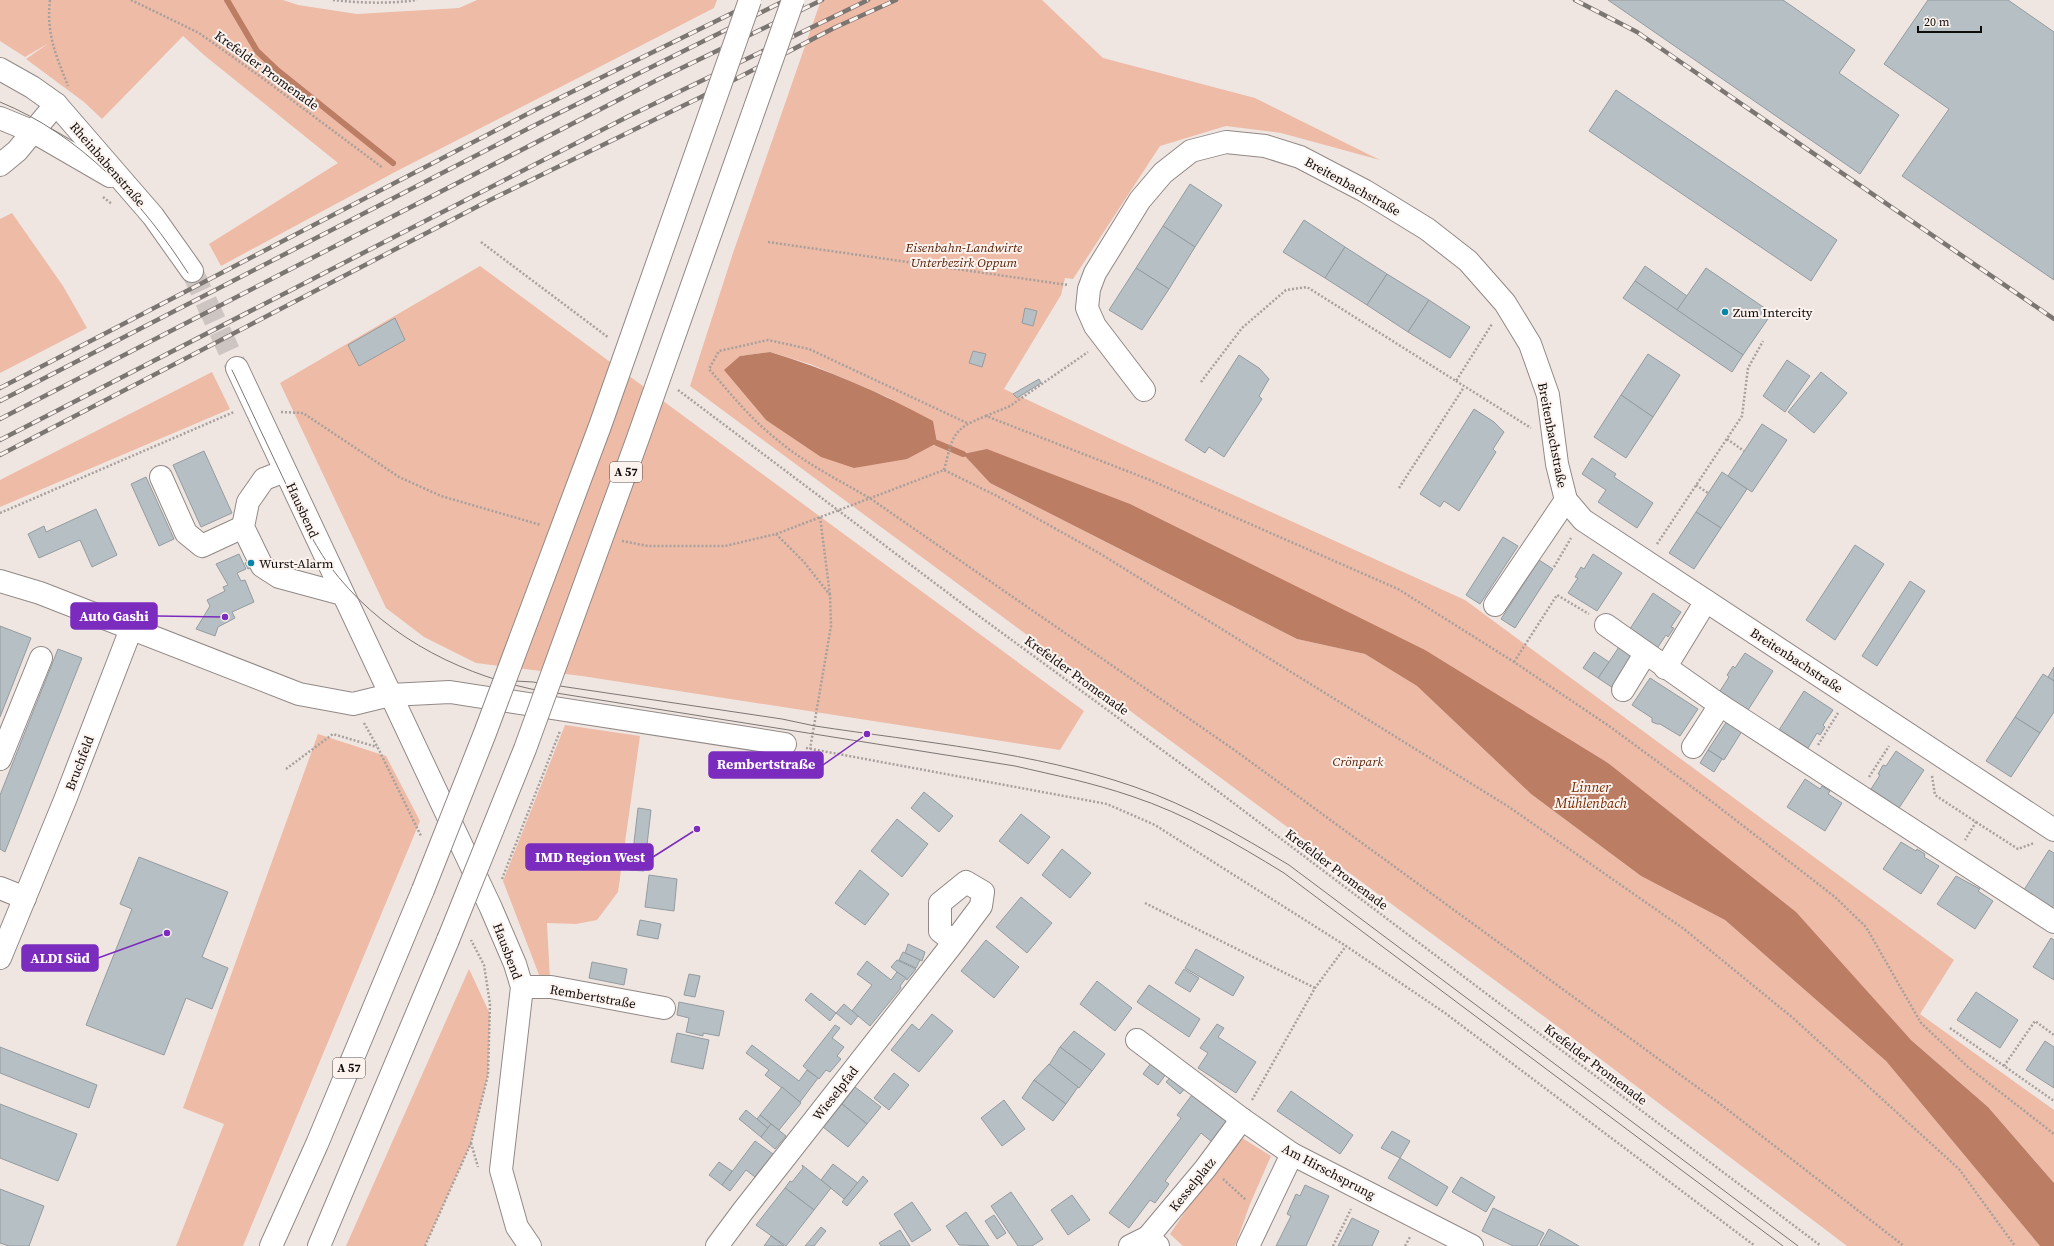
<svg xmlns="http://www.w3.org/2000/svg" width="2054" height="1246" font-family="'Source Serif 4',serif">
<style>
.green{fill:#eebba7;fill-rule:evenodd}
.water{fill:#bb7d63}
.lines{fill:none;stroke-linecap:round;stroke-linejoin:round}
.stream{stroke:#bb7d63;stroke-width:6}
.building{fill:#b6bfc3;stroke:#949ca0}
.major-tunnel{stroke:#cdc5c2;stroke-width:22;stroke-dasharray:22 11;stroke-linecap:butt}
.minor-casing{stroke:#928986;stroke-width:24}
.major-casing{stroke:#928986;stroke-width:24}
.highway-casing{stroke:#928986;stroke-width:24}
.path{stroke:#a7a09d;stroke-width:2.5;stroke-dasharray:2 2;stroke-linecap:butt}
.minor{stroke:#fff;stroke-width:22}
.major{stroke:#fff;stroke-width:22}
.highway{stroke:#fff;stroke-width:22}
.tram{stroke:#7c7673;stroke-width:1}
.rail-casing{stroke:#7c7673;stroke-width:4.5}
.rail{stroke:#fcf3ef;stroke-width:3;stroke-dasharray:9;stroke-linecap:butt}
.highway-bridge-casing{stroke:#928986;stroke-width:24;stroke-linecap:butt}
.highway-bridge{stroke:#fff;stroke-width:22}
.poi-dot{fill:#0485a8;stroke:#fcf3ef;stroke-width:1.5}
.labels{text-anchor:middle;stroke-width:4;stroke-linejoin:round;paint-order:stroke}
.shield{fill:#fcf3ef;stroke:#56514f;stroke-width:1}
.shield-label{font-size:12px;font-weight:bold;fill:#0f0c0b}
.street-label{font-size:13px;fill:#0f0c0b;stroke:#fcf3ef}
.park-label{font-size:13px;font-style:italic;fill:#541b00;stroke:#fcf3ef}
.poi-label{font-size:13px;fill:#0f0c0b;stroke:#fcf3ef;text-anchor:start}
.water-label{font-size:14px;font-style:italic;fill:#752a00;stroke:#fcf3ef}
.leader{fill:none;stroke:#7b2cbf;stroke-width:1.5}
.callout-dot{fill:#7b2cbf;stroke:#fcf3ef;stroke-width:1.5}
.callout{fill:#7b2cbf;stroke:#7b2cbf;stroke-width:1.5}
.callout-label{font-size:14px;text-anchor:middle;font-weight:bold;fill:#fff}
</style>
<rect width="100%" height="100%" fill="#efe6e2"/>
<g class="green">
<polygon points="0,0 283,0 298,5 357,14 459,8 477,0 717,0 714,8 395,172 221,266 209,244 338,163 204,55 183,36 102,119 84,102 26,59 49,43 25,57 0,41"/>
<path d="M821,0h221l61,58 152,40 125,62 -99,-27 -55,-7 -66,20 -87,133 -8,-1 -4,17 -57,94 137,64 324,147 489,360 -34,54 134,96v73l-66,-76 -77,-67 -303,-277 -645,-309 27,29 307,156 68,15 52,32 114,108 110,82 84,44 161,141 154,185h-193l-286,-217 -871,-643 43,-133zM770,352l40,12 84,36 -154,-44z"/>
<polygon points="12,213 63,286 87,328 0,373 0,219"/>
<polygon points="480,266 1084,711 1060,750 582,676 476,663 424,637 386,608 280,383"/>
<polygon points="212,372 230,409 0,507 0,480"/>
<polygon points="565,725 640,736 618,892 597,920 576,924 547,923 550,980 541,980 503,881"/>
<polygon points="318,734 386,756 420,821 243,1246 176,1246 224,1124 183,1108"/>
<polygon points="469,969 490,1014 488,1075 471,1143 425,1246 346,1246"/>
<polygon points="1239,1136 1271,1156 1250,1204 1235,1246 1183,1246 1170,1234 1213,1170"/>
</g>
<g class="water">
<path d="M770,352c57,17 111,41 163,69l4,22 -30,16 -53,9 -33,-11 -55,-37 -42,-50 16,-14z"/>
<polygon points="987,449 1130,504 1425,650 1608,763 1796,912 1911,1040 1988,1107 2054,1183 2054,1246 2040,1246 1886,1061 1725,920 1641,876 1531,794 1417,686 1365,654 1297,639 990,483 963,454"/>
</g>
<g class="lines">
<g class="stream">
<polyline points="227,0 257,51 276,69 393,163"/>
<polyline points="937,443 963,454"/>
</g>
</g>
<g class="building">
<polygon points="1608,0 1783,0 1855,50 1839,73 1899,115 1860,174"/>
<polygon points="1928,0 2008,0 2054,32 2054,280 1902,176 1949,109 1884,64"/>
<polygon points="1616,90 1837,240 1811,281 1589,131"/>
<polygon points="1190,184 1222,205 1195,247 1163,226"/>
<polygon points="1304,220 1345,247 1325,278 1283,252"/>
<polygon points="1163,226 1195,247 1169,289 1136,268"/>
<polygon points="1345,247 1387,274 1367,305 1325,278"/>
<polygon points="1645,266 1687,296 1677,310 1635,281"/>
<polygon points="1136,268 1169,289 1142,330 1109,310"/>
<polygon points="1706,268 1772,313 1743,355 1677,310"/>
<polygon points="1387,274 1429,300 1408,332 1367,305"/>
<polygon points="1635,281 1743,355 1732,372 1623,298"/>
<polygon points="1429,300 1470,327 1450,358 1408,332"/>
<polygon points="1025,308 1037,311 1033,326 1022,323"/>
<polygon points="395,318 405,340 359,366 348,345"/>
<polygon points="973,351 986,354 982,367 969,363"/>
<polygon points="1648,354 1680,375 1653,417 1621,395"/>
<polygon points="1239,355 1259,368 1269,379 1259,396 1262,399 1224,457 1209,447 1205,453 1185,440"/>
<polygon points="1787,360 1810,376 1785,412 1763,396"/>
<polygon points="1821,372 1847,393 1814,433 1788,412"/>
<polygon points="1039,379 1041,383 1017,398 1013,394"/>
<polygon points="1621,395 1653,417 1626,458 1594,437"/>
<polygon points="1474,409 1494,422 1504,432 1493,449 1496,452 1459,511 1444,501 1440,507 1420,494"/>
<polygon points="1762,424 1787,440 1752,492 1728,476"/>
<polygon points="204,451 232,513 201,527 173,465"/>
<polygon points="1592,458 1616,474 1614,477 1653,503 1637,528 1598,502 1606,490 1582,474"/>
<polygon points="1722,472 1747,489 1721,528 1696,512"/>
<polygon points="146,477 174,539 159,546 131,484"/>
<polygon points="96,509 117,555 92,567 80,540 39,558 28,534 44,526 46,532"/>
<polygon points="1696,512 1721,528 1694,569 1669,553"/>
<polygon points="1503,537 1518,546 1480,604 1466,595"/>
<polygon points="1855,545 1884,564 1835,640 1806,620"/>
<polygon points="239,554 246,569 237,573 241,581 245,580 254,602 232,612 235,618 218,627 215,636 196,629 210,606 207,600 225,591 223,587 228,585 216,564"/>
<polygon points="1593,554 1622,573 1597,611 1568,593 1578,578 1575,577 1581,567 1584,569"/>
<polygon points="256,558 259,564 248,569 245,563"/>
<polygon points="1539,560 1553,569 1515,628 1501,619"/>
<polygon points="1910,581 1925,591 1877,666 1862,656"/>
<polygon points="1653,593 1681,612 1671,627 1674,628 1668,637 1666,635 1656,650 1628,632"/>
<polygon points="0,626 31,638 0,717"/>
<polygon points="1619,647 1634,657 1613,688 1598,678"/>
<polygon points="58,649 82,658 5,852 0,849 0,795"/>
<polygon points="1594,652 1609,662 1598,678 1583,668"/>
<polygon points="1745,653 1773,671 1748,710 1720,691 1729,677 1727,675 1733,666 1735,668"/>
<polygon points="2054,667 2054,681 2048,677"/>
<polygon points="2043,674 2054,681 2054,712 2040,733 2015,717"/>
<polygon points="1650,678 1698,709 1680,736 1660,724 1657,724 1652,722 1652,718 1632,705"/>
<polygon points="1804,691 1833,710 1823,725 1825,727 1820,735 1817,733 1808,748 1779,730"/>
<polygon points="2015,717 2040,733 2011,777 1986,761"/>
<polygon points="1729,718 1744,728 1724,760 1708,750"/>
<polygon points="1708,750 1722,759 1714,772 1700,763"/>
<polygon points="1896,751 1924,770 1899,808 1871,789 1880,775 1878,774 1883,765 1886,766"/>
<polygon points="1805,779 1820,789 1822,786 1830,791 1828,794 1842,803 1825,831 1787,807"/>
<polygon points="924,792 953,816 939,832 911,808"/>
<polygon points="638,808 651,810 644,871 629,870 630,860 632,860"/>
<polygon points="1021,814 1050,837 1028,864 999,841"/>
<polygon points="897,819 928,844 902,877 871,851"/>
<polygon points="1901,842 1916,851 1917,849 1925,854 1924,857 1939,866 1921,894 1883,869"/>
<polygon points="1062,849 1091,873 1070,898 1042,875"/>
<polygon points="2049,850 2054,853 2054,905 2052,908 2024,890"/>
<polygon points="139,857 228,892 202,957 228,968 212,1009 186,998 164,1055 86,1025 132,909 120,904"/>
<polygon points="860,870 889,894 865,925 835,903"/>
<polygon points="649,875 677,879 674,911 645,907"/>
<polygon points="1956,876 1980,889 1978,891 1993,901 1975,929 1937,904"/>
<polygon points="1021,897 1052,923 1027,953 996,927"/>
<polygon points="640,920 661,924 658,939 637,935"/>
<polygon points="2051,938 2054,940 2054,980 2033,967"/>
<polygon points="986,940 1019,967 994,998 961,971"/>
<polygon points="908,944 925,952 922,961 905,953"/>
<polygon points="1196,949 1244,977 1233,996 1185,968"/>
<polygon points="903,952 920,960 916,968 899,960"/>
<polygon points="897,960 916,969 907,980 891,967"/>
<polygon points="867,961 891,980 897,972 906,978 900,986 901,988 870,1026 852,1011 872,985 857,974"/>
<polygon points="592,962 627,969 624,985 589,978"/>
<polygon points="1184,969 1199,978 1190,992 1175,983"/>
<polygon points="689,974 700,976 695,997 684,995"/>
<polygon points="1097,981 1132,1008 1115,1031 1080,1004"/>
<polygon points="1149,985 1200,1019 1189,1037 1137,1002"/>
<polygon points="1976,992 2018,1020 2000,1048 1957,1020"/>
<polygon points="811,993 836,1013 830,1021 805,1000"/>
<polygon points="679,1002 724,1011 719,1036 703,1033 703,1036 686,1032 689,1018 677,1015"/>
<polygon points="844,1004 858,1016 851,1025 836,1013"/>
<polygon points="932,1014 953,1031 919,1072 891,1050 912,1024 919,1030"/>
<polygon points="1217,1024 1224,1028 1218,1037 1256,1062 1236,1093 1198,1068 1208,1053 1200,1048"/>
<polygon points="835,1025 840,1028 832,1038 844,1047 837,1056 841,1059 830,1072 826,1070 819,1079 803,1066"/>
<polygon points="1074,1031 1105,1054 1092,1071 1060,1047"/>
<polygon points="677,1033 709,1040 703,1069 671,1062"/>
<polygon points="2045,1041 2054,1047 2054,1088 2026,1070"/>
<polygon points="752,1045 799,1081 807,1070 818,1078 800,1102 765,1075 769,1070 746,1053"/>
<polygon points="0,1047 97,1085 89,1108 0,1073"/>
<polygon points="1060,1047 1092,1071 1079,1088 1049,1065"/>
<polygon points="1154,1059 1169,1070 1158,1085 1143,1074"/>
<polygon points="1049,1064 1078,1087 1066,1104 1034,1080"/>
<polygon points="1175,1072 1189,1084 1180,1094 1166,1082"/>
<polygon points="894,1073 909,1085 889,1110 874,1098"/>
<polygon points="1034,1080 1066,1104 1053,1121 1022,1098"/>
<polygon points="782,1087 801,1103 779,1130 760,1115"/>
<polygon points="855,1087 881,1107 867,1124 842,1104"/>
<polygon points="1291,1091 1353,1135 1340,1154 1277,1111"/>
<polygon points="1192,1095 1227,1122 1212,1142 1201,1133 1165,1181 1169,1184 1155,1203 1150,1200 1129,1228 1109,1213 1181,1118 1177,1115"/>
<polygon points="1004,1100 1025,1129 1002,1146 981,1118"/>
<polygon points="0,1104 77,1134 58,1181 0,1158"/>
<polygon points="842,1104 867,1124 848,1147 823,1127"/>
<polygon points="746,1110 768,1128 761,1137 739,1119"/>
<polygon points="760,1115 771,1124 768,1128 757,1119"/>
<polygon points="771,1124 786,1136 775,1149 761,1137"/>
<polygon points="1392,1131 1410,1141 1400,1158 1381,1148"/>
<polygon points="755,1141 773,1154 755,1177 746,1170 730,1191 722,1185"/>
<polygon points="1400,1158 1448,1187 1437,1206 1388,1178"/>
<polygon points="719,1162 732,1171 722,1185 709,1175"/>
<polygon points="833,1164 858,1183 844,1199 821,1180"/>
<polygon points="802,1165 831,1188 814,1210 785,1188 790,1181 792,1182 803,1168"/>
<polygon points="863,1176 868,1181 847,1206 842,1202"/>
<polygon points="1461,1177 1495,1197 1486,1212 1452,1192"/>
<polygon points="1305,1185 1329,1196 1306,1246 1276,1246 1291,1216 1287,1214 1296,1194 1300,1196"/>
<polygon points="785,1188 814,1210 786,1246 756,1225"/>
<polygon points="0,1189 44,1206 29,1246 9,1246 0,1243"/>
<polygon points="1011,1192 1043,1239 1032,1246 1018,1246 991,1206"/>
<polygon points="1072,1195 1090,1220 1068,1235 1051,1210"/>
<polygon points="912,1202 931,1230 912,1242 894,1214"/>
<polygon points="1493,1208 1544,1233 1537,1246 1513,1246 1482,1231"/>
<polygon points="966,1212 989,1246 959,1245 946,1226"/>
<polygon points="994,1215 1006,1233 997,1239 985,1221"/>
<polygon points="1352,1218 1379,1231 1372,1246 1338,1246"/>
<polygon points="821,1227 826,1231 814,1246 805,1246"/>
<polygon points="1549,1229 1579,1246 1541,1246 1540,1245"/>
<polygon points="900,1230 910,1246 881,1246 879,1243"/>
<polygon points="771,1236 784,1246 764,1246"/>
</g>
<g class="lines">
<polyline class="major-tunnel" points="192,271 237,368"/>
<defs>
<g id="minor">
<polyline points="0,165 17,151 56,104"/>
<polyline points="1144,390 1095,326 1087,308 1089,289 1095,273 1140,200 1163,173 1191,151 1226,142 1265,146 1300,157 1365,191 1427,229 1468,261 1505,303 1530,344 1548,395 1557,464 1566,500 1583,520 2054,830"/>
<polyline points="285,471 264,479 248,502 243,527 262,566 279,577 342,594"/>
<polyline points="161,477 186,533 202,546 243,527"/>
<polyline points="0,581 40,593 299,694 353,704 390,695 450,692 785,744"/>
<polyline points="1495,605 1566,500"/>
<polyline points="1606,625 1720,705 2054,922"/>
<polyline points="1665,668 1706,601"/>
<polyline points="1623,690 1645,654"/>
<polyline points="1693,747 1720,705"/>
<polyline points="0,759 41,658"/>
<polyline points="0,888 25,898"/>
<polyline points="0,958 65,800 131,629"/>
<polyline points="522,987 551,987 664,1008"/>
<polyline points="1137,1040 1242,1119 1292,1154 1472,1246"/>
<polyline points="717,1246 743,1211 954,942 981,906 983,892 966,882 940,903 940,931 954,942"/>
<polyline points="1130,1246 1148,1237"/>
<polyline points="1158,1246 1148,1237 1205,1169 1242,1119"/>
<polyline points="1248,1246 1292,1154"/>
</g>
<g id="major">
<polyline points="0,69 32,87 56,104 153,216 192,271"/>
<polyline points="0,118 34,132 110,176"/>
<polyline points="237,368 491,908 515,964 522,987 501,1170 517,1227 530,1246"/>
</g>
<g id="highway">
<polyline points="271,1246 317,1144 423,890"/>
<polyline points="319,1246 448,940"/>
</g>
</defs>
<use href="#minor" class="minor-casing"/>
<use href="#major" class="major-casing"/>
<use href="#highway" class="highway-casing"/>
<g class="path">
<path d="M50,0c-4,34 6,55 18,86"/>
<polyline points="131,0 199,33 261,77 383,168"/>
<path d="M333,0c27,3 56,4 84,0"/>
<polyline points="103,197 112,204"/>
<polyline points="481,242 609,338"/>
<polyline points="768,242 1068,285"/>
<polyline points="1456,381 1531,428"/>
<polyline points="1201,382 1242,328 1286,290 1307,287 1456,381 1492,324"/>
<polyline points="678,390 968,608 1199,777 1821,1246"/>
<polyline points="281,412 303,413 399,477 441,496 541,525"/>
<polyline points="986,416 1010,406 1088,352"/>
<path d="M967,423l-158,-74 -41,-9 -49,11 -10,18c21,24 41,49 66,69 29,25 64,42 96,61l362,250 486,354 185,143"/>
<polyline points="1727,439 1744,451"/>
<path d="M944,470c9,-33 7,-41 42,-54l164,64 248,109 116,73 95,64 102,75 124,96 31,30 55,96 47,44 86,67"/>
<polyline points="1696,485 1708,493"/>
<polyline points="1399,488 1464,387"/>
<polyline points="0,513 234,412"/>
<polyline points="820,517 830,595"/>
<polyline points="776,534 804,562 830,595 831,626 810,749"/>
<polyline points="622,541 648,546 725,546 776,534 944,470 997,496 1099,553 1509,807 1684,929 1793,1018 1959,1169 2015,1246"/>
<polyline points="1657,544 1742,416 1748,368 1763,341"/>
<polyline points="1554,567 1571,538"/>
<polyline points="1514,662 1557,595 1589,614"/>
<polyline points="364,723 378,748 421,836"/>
<polyline points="1818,745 1838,713"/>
<polyline points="806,748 1107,804 1155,825 1346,946 1445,1013 1755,1246"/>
<polyline points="286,769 333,734 377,747"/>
<polyline points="1932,776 1935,795 1976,822 1965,840"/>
<polyline points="1869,777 1889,746"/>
<polyline points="1976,822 2018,849 2034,843"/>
<polyline points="502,879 560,731"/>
<polyline points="1145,903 1315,988"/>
<polyline points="1950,1028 2054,1101"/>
<polyline points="2004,1066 2035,1021 2054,1035"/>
<polyline points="1252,1100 1315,988 1346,946"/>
<polyline points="471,1143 478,1167"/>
<polyline points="1223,1179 1246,1200"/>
<polyline points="425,1246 471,1143 488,1075 490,1004 484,965 471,940"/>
<polyline points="1333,1246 1351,1209"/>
<polyline points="1405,1246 1410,1237"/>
</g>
<use href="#minor" class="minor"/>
<use href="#major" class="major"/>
<use href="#highway" class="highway"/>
<g class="tram">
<path d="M0,102c81,33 142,99 188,171"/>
<path d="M232,370c18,37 35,75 53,112 13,28 26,58 44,83 50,67 122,106 202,124l484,77c39,9 78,17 116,30 55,18 104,47 153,77l499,373"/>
<path d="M515,681l18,1 249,37 33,7c105,16 220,26 320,61 55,19 104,48 154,78l509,381"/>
</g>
<defs>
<g id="rail">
<polyline points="1575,0 1637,32 2054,319"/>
<polyline points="0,388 535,110 759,0"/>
<polyline points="0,401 541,122 786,0"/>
<polyline points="0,419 659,79 822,0"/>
<polyline points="0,440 629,116 868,0"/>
<polyline points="0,455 488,201 701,97 834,28 896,0"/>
</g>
</defs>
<use href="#rail" class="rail-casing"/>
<use href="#rail" class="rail"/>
<defs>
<g id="highway-bridge">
<polyline points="423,890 485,733 600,426 750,0"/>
<polyline points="448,940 525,749 638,438 793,0"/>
</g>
</defs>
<use href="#highway-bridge" class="highway-bridge-casing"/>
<use href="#highway-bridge" class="highway-bridge"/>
</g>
<g class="poi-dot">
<circle cx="1725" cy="312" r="4"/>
<circle cx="251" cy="563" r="4"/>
</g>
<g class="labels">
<g class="shield">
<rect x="610" y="462" width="32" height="20" rx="3"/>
<rect x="333" y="1058" width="32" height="20" rx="3"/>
</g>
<g class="shield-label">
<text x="626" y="476">A 57</text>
<text x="349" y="1072">A 57</text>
</g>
<g class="street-label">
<text transform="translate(267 70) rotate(36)" y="5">Krefelder Promenade</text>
<text transform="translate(108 164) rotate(49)" y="5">Rheinbabenstraße</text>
<text transform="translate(1353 186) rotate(29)" y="5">Breitenbachstraße</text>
<text transform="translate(1553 435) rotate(79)" y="5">Breitenbachstraße</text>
<text transform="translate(303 510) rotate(65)" y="5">Hausbend</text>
<text transform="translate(1797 660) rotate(33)" y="5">Breitenbachstraße</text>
<text transform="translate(1077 675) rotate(36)" y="5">Krefelder Promenade</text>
<text transform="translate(79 763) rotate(-69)" y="5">Bruchfeld</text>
<text transform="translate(1337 869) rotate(37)" y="5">Krefelder Promenade</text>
<text transform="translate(508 951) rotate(69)" y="5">Hausbend</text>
<text transform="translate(593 996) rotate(10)" y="5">Rembertstraße</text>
<text transform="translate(1596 1064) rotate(37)" y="5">Krefelder Promenade</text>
<text transform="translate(835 1093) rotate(-52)" y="5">Wieselpfad</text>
<text transform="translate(1329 1171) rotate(28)" y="5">Am Hirschsprung</text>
<text transform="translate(1192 1184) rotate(-51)" y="5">Kesselplatz</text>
</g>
<g class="park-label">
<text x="964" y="252">Eisenbahn-Landwirte<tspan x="964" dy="15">Unterbezirk Oppum</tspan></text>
<text x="1358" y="766">Crönpark</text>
</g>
<g class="poi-label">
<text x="1733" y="317">Zum Intercity</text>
<text x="259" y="568">Wurst-Alarm</text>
</g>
<g class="water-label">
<text x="1591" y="792">Linner<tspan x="1591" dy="16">Mühlenbach</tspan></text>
</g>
</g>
<path class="leader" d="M225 617L157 616M867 734L823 765M697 829L653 857M167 933L98 958"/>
<g class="callout-dot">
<circle cx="225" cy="617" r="4"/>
<circle cx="867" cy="734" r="4"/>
<circle cx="697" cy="829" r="4"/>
<circle cx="167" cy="933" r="4"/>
</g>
<g class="callout">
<rect x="71" y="603" width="86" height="26" rx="4"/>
<rect x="709" y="752" width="114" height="26" rx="4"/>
<rect x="526" y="844" width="127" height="26" rx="4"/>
<rect x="22" y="945" width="76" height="26" rx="4"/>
</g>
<g class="callout-label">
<text x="114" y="621">Auto Gashi</text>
<text x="766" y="769">Rembertstraße</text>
<text x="590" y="862">IMD Region West</text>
<text x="60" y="963">ALDI Süd</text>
</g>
<path d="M1918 26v6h63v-6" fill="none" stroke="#0f0c0b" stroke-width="2"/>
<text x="1924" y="26" font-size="12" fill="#0f0c0b" stroke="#fcf3ef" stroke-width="3" paint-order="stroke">20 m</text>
</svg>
